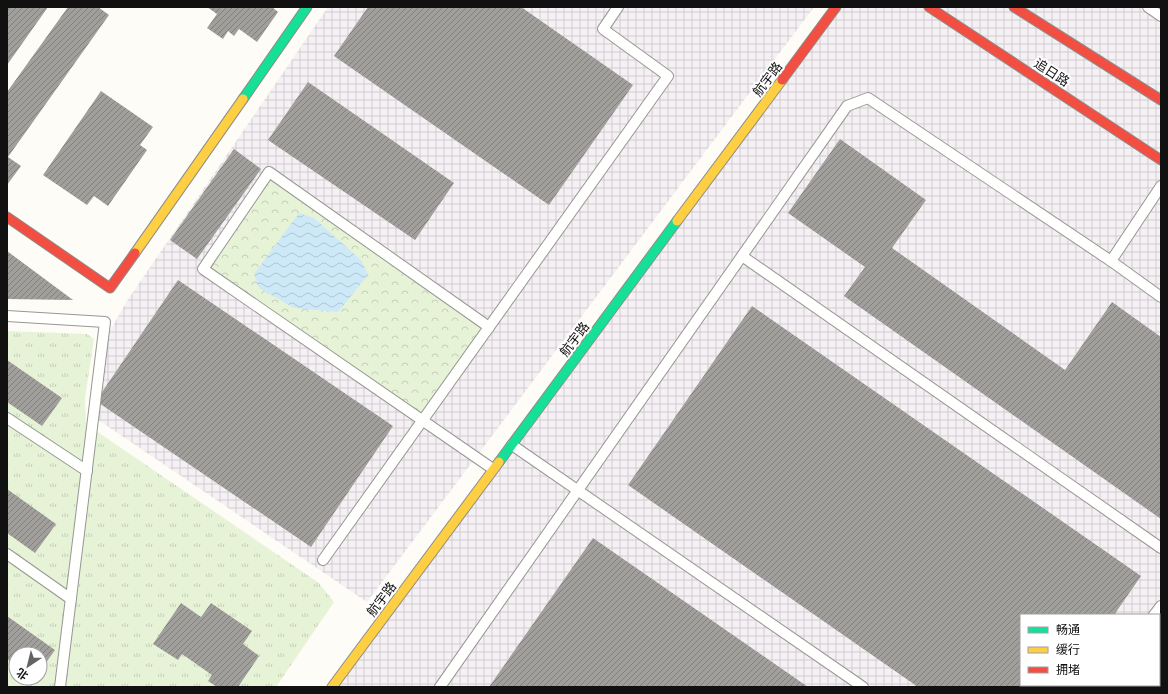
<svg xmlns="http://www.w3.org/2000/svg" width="1168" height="694" font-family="'PT Serif','Noto Sans SC',serif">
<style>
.industrial{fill:url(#industrial-grid);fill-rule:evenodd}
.grass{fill:url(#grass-tufts);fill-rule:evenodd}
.park{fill:url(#park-crowns)}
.water{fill:url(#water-waves)}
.building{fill:url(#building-hatch)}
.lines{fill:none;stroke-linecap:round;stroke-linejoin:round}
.lane-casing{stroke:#979795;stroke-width:12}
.fast-casing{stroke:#8e8d8b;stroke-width:11}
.slow-casing{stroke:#8e8d8b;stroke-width:11}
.jam-casing{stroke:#8e8d8b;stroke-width:11}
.lane{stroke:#fffffe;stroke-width:10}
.fast{stroke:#16e098;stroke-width:9}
.slow{stroke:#ffcf43;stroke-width:9}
.jam{stroke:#f24e42;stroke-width:9}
.labels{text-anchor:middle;stroke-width:4;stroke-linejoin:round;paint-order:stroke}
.street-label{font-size:13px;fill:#111;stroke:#fff}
</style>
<defs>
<pattern id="industrial-grid" width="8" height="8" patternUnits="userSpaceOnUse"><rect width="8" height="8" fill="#f5f0f3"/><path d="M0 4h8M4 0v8" fill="none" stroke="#d1cdcf"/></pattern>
<pattern id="grass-tufts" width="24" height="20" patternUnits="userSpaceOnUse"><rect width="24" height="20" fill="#e7f3d7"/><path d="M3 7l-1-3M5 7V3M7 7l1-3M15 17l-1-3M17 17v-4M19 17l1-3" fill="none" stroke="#c5cfb8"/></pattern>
<pattern id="park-crowns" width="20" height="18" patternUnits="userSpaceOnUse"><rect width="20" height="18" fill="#e7f3d7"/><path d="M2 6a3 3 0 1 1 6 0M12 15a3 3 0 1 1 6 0" fill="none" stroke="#c5cfb8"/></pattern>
<pattern id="water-waves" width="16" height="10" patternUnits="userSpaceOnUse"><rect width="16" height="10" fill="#cde8f7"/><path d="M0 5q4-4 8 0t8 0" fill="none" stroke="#afc6d3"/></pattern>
<pattern id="building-hatch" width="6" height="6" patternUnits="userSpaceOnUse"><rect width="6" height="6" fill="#a19f9c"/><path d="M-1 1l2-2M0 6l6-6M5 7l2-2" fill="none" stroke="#82807e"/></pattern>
</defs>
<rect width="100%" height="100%" fill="#fdfcf7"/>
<g class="industrial">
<polygon points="328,7 814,7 367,602 94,417 102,345 127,301"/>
<path d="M836,7h325v680h-829zM1021,615h138v70h-138z"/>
</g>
<path class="grass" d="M7,331l80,3 7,5 -9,59 1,26 233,159 15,19 -58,85h-269zM16,654h24v24h-24z"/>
<polygon class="park" points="269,172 489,327 423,420 203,269"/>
<polygon class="water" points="299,213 314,218 361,260 368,275 338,312 294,308 259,288 254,274"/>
<g class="building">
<polygon points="7,7 48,7 7,65"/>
<polygon points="68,7 98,7 109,15 8,157 21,166 7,185 7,92"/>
<polygon points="207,7 272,7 278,12 257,42 239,29 234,36 228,31 223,39 207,28 217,14"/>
<polygon points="368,7 521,7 633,85 549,205 334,56"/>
<polygon points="308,82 454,183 415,240 268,140"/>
<polygon points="101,91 153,127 140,145 147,150 108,206 94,196 87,205 43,175"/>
<polygon points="840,139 926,200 892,248 1065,370 1112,302 1161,337 1161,519 844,296 865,267 788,213"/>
<polygon points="234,149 261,169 197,259 170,240"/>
<polygon points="7,251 73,300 7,299"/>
<polygon points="178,280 393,426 311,547 96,401"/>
<polygon points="752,306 1141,576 1114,615 1021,615 1021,685 1065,685 1064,687 918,687 628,485"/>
<polygon points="7,360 62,398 42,426 7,402"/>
<polygon points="7,489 56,524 35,553 7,533"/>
<polygon points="593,538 808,687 489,687"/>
<polygon points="181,603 201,617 211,603 252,631 243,644 259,656 238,687 217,687 208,681 212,675 182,654 178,660 153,644"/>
<polygon points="7,616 55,650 40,671 40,654 16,654 16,666 7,659"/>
<polygon points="1161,629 1161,673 1159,676 1159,632"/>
<polygon points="1121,685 1153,685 1151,687 1120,687"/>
</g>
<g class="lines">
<defs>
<g id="lane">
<polyline points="1148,7 1161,16"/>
<polyline points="742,256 1161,548"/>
<polyline points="1111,261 1161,186"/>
<polyline points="7,316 105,322 60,687"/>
<polyline points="489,327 269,172 203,269 493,469"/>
<polyline points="7,418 87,471"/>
<polyline points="512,445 863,687"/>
<polyline points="7,554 71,599"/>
<polyline points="323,560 668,76 603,29 618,7"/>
<polyline points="1154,615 1161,606"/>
<polyline points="440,687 847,106 868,98 1111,261 1161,297"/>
<polyline points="1103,687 1105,685"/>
</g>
<g id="fast">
<polyline points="243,99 307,7"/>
<polyline points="499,462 677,221"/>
</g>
<g id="slow">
<polyline points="677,221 782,80"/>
<polyline points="135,253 243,99"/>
<polyline points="332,687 499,462"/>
</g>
<g id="jam">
<polyline points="929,7 1161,160"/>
<polyline points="1014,7 1161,100"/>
<polyline points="782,80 836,7"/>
<polyline points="7,217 110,288 135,253"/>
</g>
</defs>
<use href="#lane" class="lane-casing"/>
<use href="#fast" class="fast-casing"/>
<use href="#slow" class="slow-casing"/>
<use href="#jam" class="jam-casing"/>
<use href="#lane" class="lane"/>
<use href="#fast" class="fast"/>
<use href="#slow" class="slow"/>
<use href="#jam" class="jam"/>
</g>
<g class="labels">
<g class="street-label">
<text transform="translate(1052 72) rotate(33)" y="5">追日路</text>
<text transform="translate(767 79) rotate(-53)" y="5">航宇路</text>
<text transform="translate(574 339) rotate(-53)" y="5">航宇路</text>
<text transform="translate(381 599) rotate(-53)" y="5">航宇路</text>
</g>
</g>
<rect width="1168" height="694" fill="none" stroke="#111111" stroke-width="16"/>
<rect x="1020" y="614" width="140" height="72" fill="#ffffff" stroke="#a0a0a0"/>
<rect x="1028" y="627" width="20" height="6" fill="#16e098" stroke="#a0a0a0"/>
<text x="1056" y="634" font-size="12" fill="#111111">畅通</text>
<rect x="1028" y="647" width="20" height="6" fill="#ffcf43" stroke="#a0a0a0"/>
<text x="1056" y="654" font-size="12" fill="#111111">缓行</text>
<rect x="1028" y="667" width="20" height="6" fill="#f24e42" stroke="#a0a0a0"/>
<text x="1056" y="674" font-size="12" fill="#111111">拥堵</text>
<g transform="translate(28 666) rotate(215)"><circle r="19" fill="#ffffff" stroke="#a0a0a0"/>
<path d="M0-3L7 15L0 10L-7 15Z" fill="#646362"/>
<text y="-6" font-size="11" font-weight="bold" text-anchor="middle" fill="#111111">北</text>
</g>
</svg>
